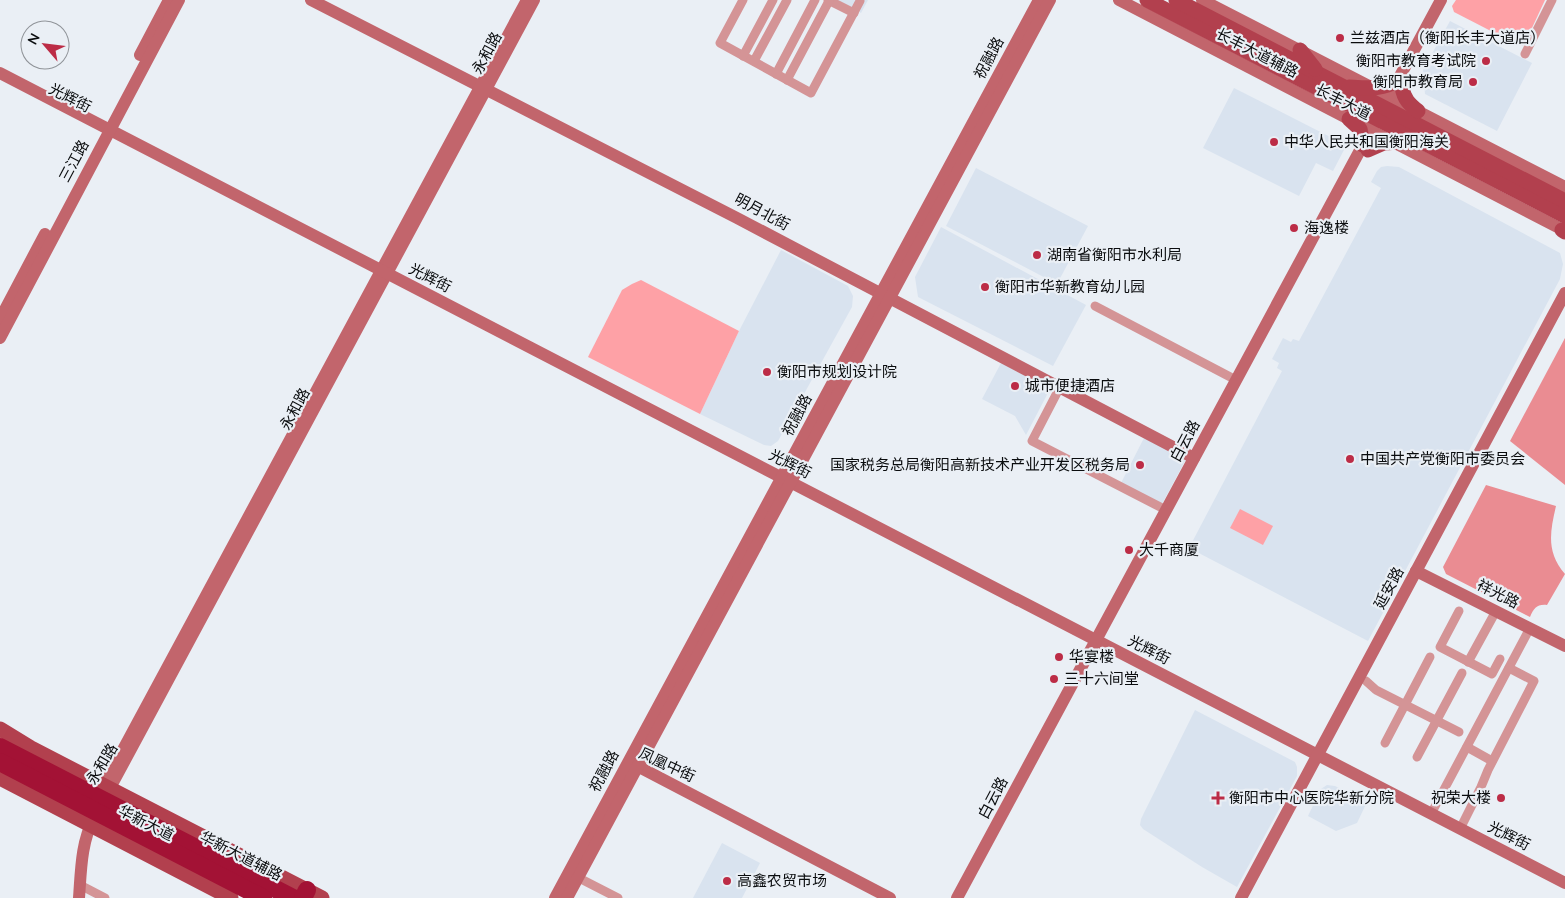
<svg xmlns="http://www.w3.org/2000/svg" width="1565" height="898" font-family="Quicksand,'Noto Sans SC',sans-serif">
<style>
.built{fill:#d9e3ef}
.green{fill:#fea1a6}
.forest{fill:#ea8c92}
.lines{fill:none;stroke-linecap:round;stroke-linejoin:round}
.street{stroke:#d49496;stroke-width:9}
.secondary{stroke:#c2656c;stroke-width:12}
.primary{stroke:#b2404e;stroke-width:15}
.highway{stroke:#a31235;stroke-width:18}
.poi-dot{fill:#bc2c46;stroke:#eaeff5;stroke-width:2}
.labels{text-anchor:middle;stroke-width:4.5;stroke-linejoin:round;paint-order:stroke}
.poi-label{font-size:15px;fill:#0a0c0e;stroke:#eaeff5;text-anchor:start}
.street-label{font-size:15px;fill:#0a0c0e;stroke:#eaeff5}
</style>
<rect width="100%" height="100%" fill="#eaeff5"/>
<g class="built">
<polygon points="836,0 868,0 861,13"/>
<polygon points="1450,21 1532,63 1497,131 1425,94 1423,70"/>
<polygon points="1234,88 1344,144 1345,148 1333,171 1316,163 1299,196 1203,148"/>
<polygon points="1387,166 1399,167 1560,253 1563,264 1560,279 1368,641 1189,548 1282,371 1277,368 1279,363 1272,359 1283,338 1291,342 1293,339 1299,341 1381,188 1371,182 1377,171 1381,167"/>
<polygon points="976,168 1088,226 1057,284 946,226"/>
<polygon points="941,227 1086,305 1053,366 918,297 915,277"/>
<polygon points="781,250 848,286 853,296 852,307 778,441 771,446 764,445 700,414 739,331"/>
<polygon points="1001,363 1050,389 1026,435 1015,416 982,399"/>
<polygon points="1144,438 1182,457 1185,461 1162,504 1121,483"/>
<polygon points="1195,710 1295,762 1297,767 1297,776 1237,887 1202,867 1143,829 1140,825 1141,819"/>
<polygon points="1327,785 1335,786 1367,802 1357,823 1336,831 1308,816 1321,789"/>
<polygon points="722,843 760,863 742,898 693,898"/>
</g>
<g class="green">
<polygon points="1456,0 1545,0 1524,45 1520,46 1454,12 1452,6"/>
<polygon points="641,280 739,331 700,414 588,357 622,290 632,284"/>
<polygon points="1240,509 1273,526 1263,545 1230,528"/>
</g>
<g class="forest">
<polygon points="1565,338 1565,485 1510,441"/>
<path d="M1486,485l70,21c-6,26 -10,46 9,68l-18,31c-10,-1 -13,3 -17,12l-84,-43 -3,-7z"/>
</g>
<g class="lines">
<g class="street">
<polyline points="743,0 720,43 811,93 860,1"/>
<polyline points="828,0 854,13"/>
<polyline points="1525,54 1552,0"/>
<polyline points="743,56 773,0"/>
<polyline points="754,61 787,0"/>
<polyline points="776,74 815,0"/>
<polyline points="787,80 829,1"/>
<polyline points="1095,306 1236,380"/>
<polyline points="1060,387 1032,441 1166,510"/>
<polyline points="1459,611 1440,647 1492,674 1500,659"/>
<polyline points="1468,662 1496,611"/>
<polyline points="1366,681 1376,690 1459,732"/>
<polyline points="1385,743 1430,657"/>
<polyline points="1467,747 1492,761"/>
<polyline points="1417,757 1462,673"/>
<polyline points="1431,814 1530,628"/>
<polyline points="1460,829 1481,787 1488,770 1534,681 1509,668"/>
<polyline points="579,878 618,898"/>
<polyline points="80,885 105,898"/>
</g>
<g class="secondary">
<polyline points="311,0 737,218 1194,458"/>
<polyline points="527,0 104,785 100,799 110,788 534,0"/>
<polyline points="1119,0 1565,231"/>
<polyline points="1202,0 1565,187"/>
<polyline points="140,55 169,0"/>
<polyline points="0,73 1565,883"/>
<polyline points="0,319 45,234"/>
<polyline points="0,338 179,0"/>
<polyline points="1416,571 1565,646"/>
<polyline points="632,765 639,767 890,898"/>
<path d="M79,898c2,-27 2,-56 15,-80"/>
<polyline points="555,898 1039,0"/>
<polyline points="567,898 1050,0"/>
<polyline points="957,898 1441,0"/>
<polyline points="1241,898 1565,293"/>
</g>
<g class="primary">
<polyline points="1147,0 1565,216"/>
<polyline points="1176,0 1565,201"/>
<polyline points="1300,50 1315,69"/>
<path d="M1349,87c18,1 34,3 49,-7"/>
<path d="M1402,87c2,12 7,17 16,24"/>
<polyline points="1349,119 1360,129 1363,145"/>
<polyline points="1368,150 1384,143 1417,141"/>
<polyline points="1562,230 1565,232"/>
<polyline points="0,729 31,748 322,898"/>
<polyline points="0,778 231,898"/>
</g>
<g class="highway">
<polyline points="0,747 293,898"/>
<polyline points="0,762 263,898"/>
<polyline points="303,898 307,890"/>
</g>
</g>
<g class="poi-dot">
<circle cx="1340" cy="38" r="5"/>
<circle cx="1486" cy="61" r="5"/>
<circle cx="1473" cy="82" r="5"/>
<circle cx="1274" cy="142" r="5"/>
<circle cx="1294" cy="228" r="5"/>
<circle cx="1037" cy="255" r="5"/>
<circle cx="985" cy="287" r="5"/>
<circle cx="767" cy="372" r="5"/>
<circle cx="1015" cy="386" r="5"/>
<circle cx="1350" cy="459" r="5"/>
<circle cx="1140" cy="465" r="5"/>
<circle cx="1129" cy="550" r="5"/>
<circle cx="1059" cy="657" r="5"/>
<circle cx="1054" cy="679" r="5"/>
<path d="M1215.5 790.5h5v5h5v5h-5v5h-5v-5h-5v-5h5z"/>
<circle cx="1501" cy="798" r="5"/>
<circle cx="727" cy="881" r="5"/>
</g>
<g class="labels">
<g class="poi-label">
<text x="1350" y="43">兰兹酒店（衡阳长丰大道店）</text>
<text x="1476" y="66" text-anchor="end">衡阳市教育考试院</text>
<text x="1463" y="87" text-anchor="end">衡阳市教育局</text>
<text x="1284" y="147">中华人民共和国衡阳海关</text>
<text x="1304" y="233">海逸楼</text>
<text x="1047" y="260">湖南省衡阳市水利局</text>
<text x="995" y="292">衡阳市华新教育幼儿园</text>
<text x="777" y="377">衡阳市规划设计院</text>
<text x="1025" y="391">城市便捷酒店</text>
<text x="1360" y="464">中国共产党衡阳市委员会</text>
<text x="1130" y="470" text-anchor="end">国家税务总局衡阳高新技术产业开发区税务局</text>
<text x="1139" y="555">大千商厦</text>
<text x="1069" y="662">华宴楼</text>
<text x="1064" y="684">三十六间堂</text>
<text x="1229" y="803">衡阳市中心医院华新分院</text>
<text x="1491" y="803" text-anchor="end">祝荣大楼</text>
<text x="737" y="886">高鑫农贸市场</text>
</g>
<g class="street-label">
<text transform="translate(487 53) rotate(-62)" y="5">永和路</text>
<text transform="translate(1257 53) rotate(27)" y="5">长丰大道辅路</text>
<text transform="translate(989 58) rotate(-62)" y="5">祝融路</text>
<text transform="translate(70 98) rotate(27)" y="5">光辉街</text>
<text transform="translate(1343 102) rotate(27)" y="5">长丰大道</text>
<text transform="translate(74 161) rotate(-62)" y="5">三江路</text>
<text transform="translate(762 212) rotate(28)" y="5">明月北街</text>
<text transform="translate(430 278) rotate(27)" y="5">光辉街</text>
<text transform="translate(295 409) rotate(-62)" y="5">永和路</text>
<text transform="translate(797 415) rotate(-62)" y="5">祝融路</text>
<text transform="translate(1185 441) rotate(-62)" y="5">白云路</text>
<text transform="translate(790 464) rotate(27)" y="5">光辉街</text>
<text transform="translate(1389 588) rotate(-62)" y="5">延安路</text>
<text transform="translate(1498 594) rotate(27)" y="5">祥光路</text>
<text transform="translate(1149 650) rotate(27)" y="5">光辉街</text>
<text transform="translate(102 764) rotate(-59)" y="5">永和路</text>
<text transform="translate(667 765) rotate(25)" y="5">凤凰中街</text>
<text transform="translate(604 771) rotate(-62)" y="5">祝融路</text>
<text transform="translate(993 798) rotate(-62)" y="5">白云路</text>
<text transform="translate(146 823) rotate(27)" y="5">华新大道</text>
<text transform="translate(1509 836) rotate(27)" y="5">光辉街</text>
<text transform="translate(241 856) rotate(27)" y="5">华新大道辅路</text>
</g>
</g>
<g transform="translate(45 45) rotate(298)"><circle r="24" fill="#eaeff5" stroke="#909499"/>
<path d="M0-4L9 19L0 12L-9 19Z" fill="#bc2c46"/>
<text y="-8" font-size="14" font-weight="bold" text-anchor="middle" fill="#0a0c0e">N</text>
</g>
</svg>
